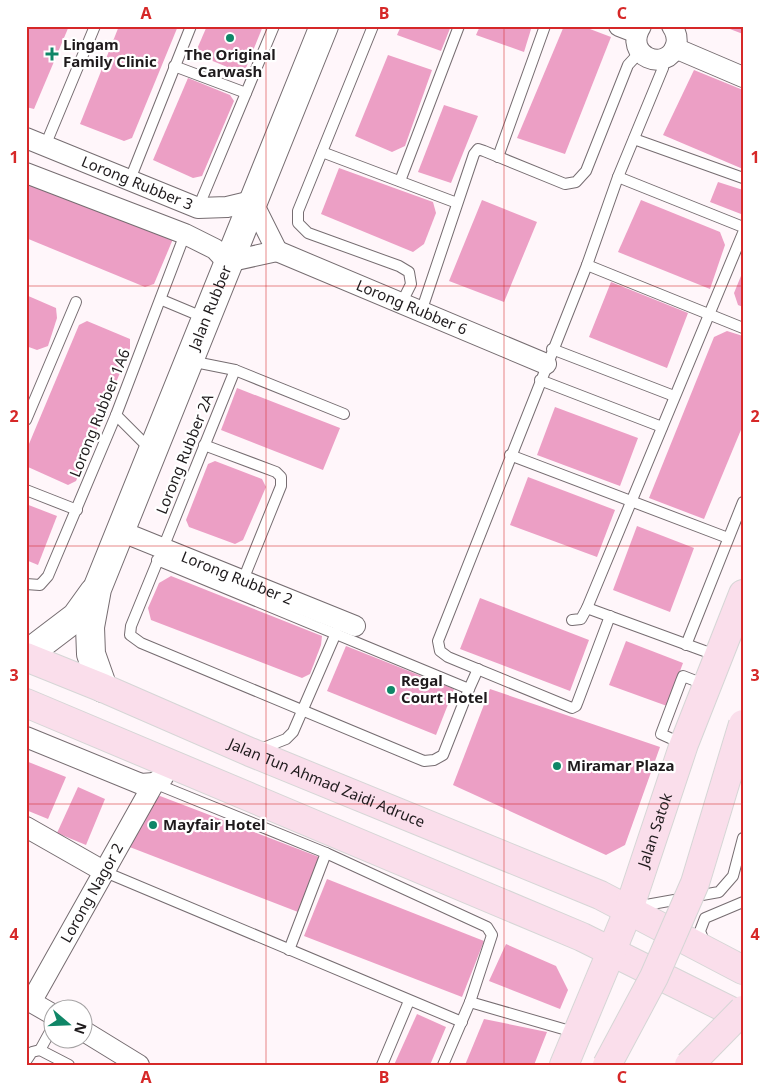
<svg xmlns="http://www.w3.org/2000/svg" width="769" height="1091" font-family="'Noto Sans',sans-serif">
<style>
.building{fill:#ec9fc5}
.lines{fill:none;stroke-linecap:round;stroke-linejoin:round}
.service-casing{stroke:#766d71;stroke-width:12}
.minor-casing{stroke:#766d71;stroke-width:22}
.secondary-casing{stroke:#766d71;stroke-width:30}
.primary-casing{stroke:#d6d6d6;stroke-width:30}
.service{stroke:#fff;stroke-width:10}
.minor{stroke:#fff;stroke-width:20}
.secondary{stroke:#fff;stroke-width:28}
.primary{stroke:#fadeeb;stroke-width:28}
.primary-bridge-casing{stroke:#d6d6d6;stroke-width:30;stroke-linecap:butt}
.primary-bridge{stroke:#fadeeb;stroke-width:28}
.grid{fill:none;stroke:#d62828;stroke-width:1;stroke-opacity:0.55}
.poi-dot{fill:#0f8667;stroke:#fff;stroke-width:2}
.labels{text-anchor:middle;stroke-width:4.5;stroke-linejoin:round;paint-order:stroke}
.poi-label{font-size:15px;font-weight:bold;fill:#1e1a1c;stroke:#fff;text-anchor:start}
.street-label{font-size:15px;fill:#1e1a1c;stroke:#fff}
.neatline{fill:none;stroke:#d62828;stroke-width:2}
.grid-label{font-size:16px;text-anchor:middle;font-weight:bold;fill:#d62828}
</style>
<rect width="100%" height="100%" fill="#fff6fa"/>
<g class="building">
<polygon points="26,26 69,26 34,109 26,107"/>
<polygon points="119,26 178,26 132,138 124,141 80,124"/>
<polygon points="207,26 263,26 246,68 237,71 203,57 197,49"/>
<polygon points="401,26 451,26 441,51 397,35"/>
<polygon points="480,26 532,26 524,52 476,35"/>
<polygon points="564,26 582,26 611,37 565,154 517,138"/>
<polygon points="722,26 743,26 743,34"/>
<polygon points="388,55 432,70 405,146 392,152 355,136"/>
<polygon points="694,70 743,90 743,169 663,135"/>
<polygon points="188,78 230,95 234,101 202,176 193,178 153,160"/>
<polygon points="444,105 478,116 451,183 418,172"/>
<polygon points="339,168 433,202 436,213 424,244 413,252 321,214"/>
<polygon points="26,176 173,239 154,284 145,287 26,238"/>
<polygon points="718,182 743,190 741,214 710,202"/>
<polygon points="482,200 537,222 504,302 449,281"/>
<polygon points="641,200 720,232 725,245 710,289 618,252"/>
<polygon points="743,271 743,307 738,305 734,293"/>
<polygon points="611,282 688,313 667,368 589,337"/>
<polygon points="26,295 56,308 57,318 48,346 37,350 26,346"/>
<polygon points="87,321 130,339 130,348 76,481 68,485 28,467 26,451 79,325"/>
<polygon points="727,331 743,336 743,425 704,519 649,498 714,337"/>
<polygon points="237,388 340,428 323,470 221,430"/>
<polygon points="555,407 638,438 620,486 537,455"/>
<polygon points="215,461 262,479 266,487 243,540 235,544 189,527 186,520 208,464"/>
<polygon points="528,477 615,510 597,557 510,525"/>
<polygon points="26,504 57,516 38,565 26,560"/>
<polygon points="637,526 694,548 670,612 613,590"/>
<polygon points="171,576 322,636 321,645 310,674 302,678 151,620 148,608 159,583"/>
<polygon points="480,598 589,640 570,691 460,649"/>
<polygon points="626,641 683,663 667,706 609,685"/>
<polygon points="346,646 454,689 436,735 327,691"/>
<polygon points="490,689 660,747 625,845 606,855 453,785"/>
<polygon points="26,761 66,777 48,819 26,810"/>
<polygon points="78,787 105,799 86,845 57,833"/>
<polygon points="160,796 319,857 298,912 127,846 145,801"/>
<polygon points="327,879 484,941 462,997 304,936"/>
<polygon points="506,944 556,966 568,990 560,1009 489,981"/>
<polygon points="417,1014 446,1027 430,1065 394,1065"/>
<polygon points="484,1019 547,1032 534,1065 465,1065"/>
</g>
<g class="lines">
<defs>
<g id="service">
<polyline points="373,26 298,211 298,223 308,233 399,266 409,272 411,284 401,304"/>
<polyline points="174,66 246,93"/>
<polyline points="634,139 743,178"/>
<polyline points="45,146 95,26"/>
<polyline points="322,152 457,203"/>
<polyline points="498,157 545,26"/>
<polyline points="618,177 743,227"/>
<polyline points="400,181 459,26"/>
<polyline points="129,182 191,26"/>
<polyline points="198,208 274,26"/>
<polyline points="587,265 743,328"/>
<polyline points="162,300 205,318"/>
<polyline points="421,312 474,154 478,149 484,151 565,184 576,182 586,171 628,65 640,52"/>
<polyline points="552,349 674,396"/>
<polyline points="190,361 235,370 344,414"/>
<polyline points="540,380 662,427"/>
<polyline points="116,415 151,450"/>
<polyline points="26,420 76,302"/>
<polyline points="204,445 276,472 281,477 281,486 243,580"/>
<polyline points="510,455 728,538"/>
<polyline points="26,490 77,510"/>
<polyline points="157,560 469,689 443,755 434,760 424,761 141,643 130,635 131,626 163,548 235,370"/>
<polyline points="26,584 40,585 48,576 116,415 185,234"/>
<polyline points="587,608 718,656"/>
<polyline points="610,616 578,701 576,706 572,708 448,657 440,651 438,641 587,265 618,177 663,68 657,60"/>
<polyline points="572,620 581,619 587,608 743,233"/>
<polyline points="686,645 743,502"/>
<polyline points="469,689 478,669"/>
<polyline points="683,744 661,734 681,681 683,676 706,685"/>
<polyline points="258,750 286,739 293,732 336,633"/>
<polyline points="154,783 326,853 487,927 492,935 470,1002 443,1065"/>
<polyline points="105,872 462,1022"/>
<polyline points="635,907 719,892 733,876 743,838"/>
<polyline points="705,944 700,931 705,918 743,902"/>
<polyline points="289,950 326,853"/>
<polyline points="470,1002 577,1033"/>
<polyline points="40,1050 52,1028"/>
<polyline points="26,1061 32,1052 40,1050 69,1065"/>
<polyline points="382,1065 409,1001"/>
</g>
<g id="minor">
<polyline points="619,26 637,33"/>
<path d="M641,26c-19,30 26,48 35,19 2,-7 0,-13 -4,-19"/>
<polyline points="675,48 743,77"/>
<path id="s1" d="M26,138l172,70 29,-1 25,-6 25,50"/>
<polyline points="26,173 185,234 215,249 227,262 277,251"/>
<path id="s2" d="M277,251l269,113"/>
<path id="s3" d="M120,531l235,95"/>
<polyline points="26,737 141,784 154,783 163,777"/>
<polyline points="26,827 105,872"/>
<polyline points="26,999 52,1014"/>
<path id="s4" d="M31,1002l123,-219"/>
<polyline points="82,1030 139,1065"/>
</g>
<g id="secondary">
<polyline points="26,655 76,617 94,592"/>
<path id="s5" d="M103,688l-12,-34 -1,-27 7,-38 227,-563"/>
</g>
<g id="primary">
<path id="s6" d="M26,657l77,31 147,64 350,143 143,75"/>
<polyline points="26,703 582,937 743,1017"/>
<path id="s7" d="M564,1065l65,-156 55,-165 59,-150"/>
</g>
</defs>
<use href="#service" class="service-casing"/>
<use href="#minor" class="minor-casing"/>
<use href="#secondary" class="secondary-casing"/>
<use href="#primary" class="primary-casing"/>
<use href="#service" class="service"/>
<use href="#minor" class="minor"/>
<use href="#secondary" class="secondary"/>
<use href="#primary" class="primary"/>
<defs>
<g id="primary-bridge">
<polyline points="607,1065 654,977 695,883 743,724"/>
<polyline points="689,1065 743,1010"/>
</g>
</defs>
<use href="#primary-bridge" class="primary-bridge-casing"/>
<use href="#primary-bridge" class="primary-bridge"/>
</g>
<path class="grid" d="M266,26v1039M504,26v1039M26,286h717M26,546h717M26,804h717"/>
<g class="poi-dot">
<circle cx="230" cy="38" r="5"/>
<path d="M49.5 46.5h5v5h5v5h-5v5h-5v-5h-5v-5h5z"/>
<circle cx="391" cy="690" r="5"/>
<circle cx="557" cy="766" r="5"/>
<circle cx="153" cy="825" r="5"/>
</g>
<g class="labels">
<g class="poi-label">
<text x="63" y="50">Lingam<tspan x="63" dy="17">Family Clinic</tspan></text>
<text x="230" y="60" text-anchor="middle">The Original<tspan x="230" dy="17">Carwash</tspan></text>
<text x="401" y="686">Regal<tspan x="401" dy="17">Court Hotel</tspan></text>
<text x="567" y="771">Miramar Plaza</text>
<text x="163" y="830">Mayfair Hotel</text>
</g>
<g class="street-label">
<text dy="5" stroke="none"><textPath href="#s1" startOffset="120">Lorong Rubber 3</textPath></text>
<text dy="5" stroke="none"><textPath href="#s5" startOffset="405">Jalan Rubber</textPath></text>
<text dy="5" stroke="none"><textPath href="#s2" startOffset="146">Lorong Rubber 6</textPath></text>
<text transform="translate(100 413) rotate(-68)" y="5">Lorong Rubber 1A6</text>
<text transform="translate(185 454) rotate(-68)" y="5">Lorong Rubber 2A</text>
<text dy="5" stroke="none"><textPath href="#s3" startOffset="126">Lorong Rubber 2</textPath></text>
<text dy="5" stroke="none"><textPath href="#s6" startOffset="326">Jalan Tun Ahmad Zaidi Adruce</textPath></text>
<text dy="5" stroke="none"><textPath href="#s7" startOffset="252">Jalan Satok</textPath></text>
<text dy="5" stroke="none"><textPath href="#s4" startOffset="125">Lorong Nagor 2</textPath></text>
</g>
</g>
<rect width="769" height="1091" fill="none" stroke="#ffffff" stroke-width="55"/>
<g transform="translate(68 1024) rotate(109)"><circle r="24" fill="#ffffff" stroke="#a5a3a4"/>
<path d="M0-4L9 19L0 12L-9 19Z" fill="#0f8667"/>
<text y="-8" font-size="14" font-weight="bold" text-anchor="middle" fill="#1e1a1c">N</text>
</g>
<rect x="28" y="28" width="714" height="1036" class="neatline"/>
<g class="grid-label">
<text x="146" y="19">A</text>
<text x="384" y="19">B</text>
<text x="622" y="19">C</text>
<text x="14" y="163">1</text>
<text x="755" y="163">1</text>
<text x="14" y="422">2</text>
<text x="755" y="422">2</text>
<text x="14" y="681">3</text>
<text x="755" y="681">3</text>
<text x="14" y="940">4</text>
<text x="755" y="940">4</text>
<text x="146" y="1083">A</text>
<text x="384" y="1083">B</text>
<text x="622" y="1083">C</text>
</g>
</svg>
